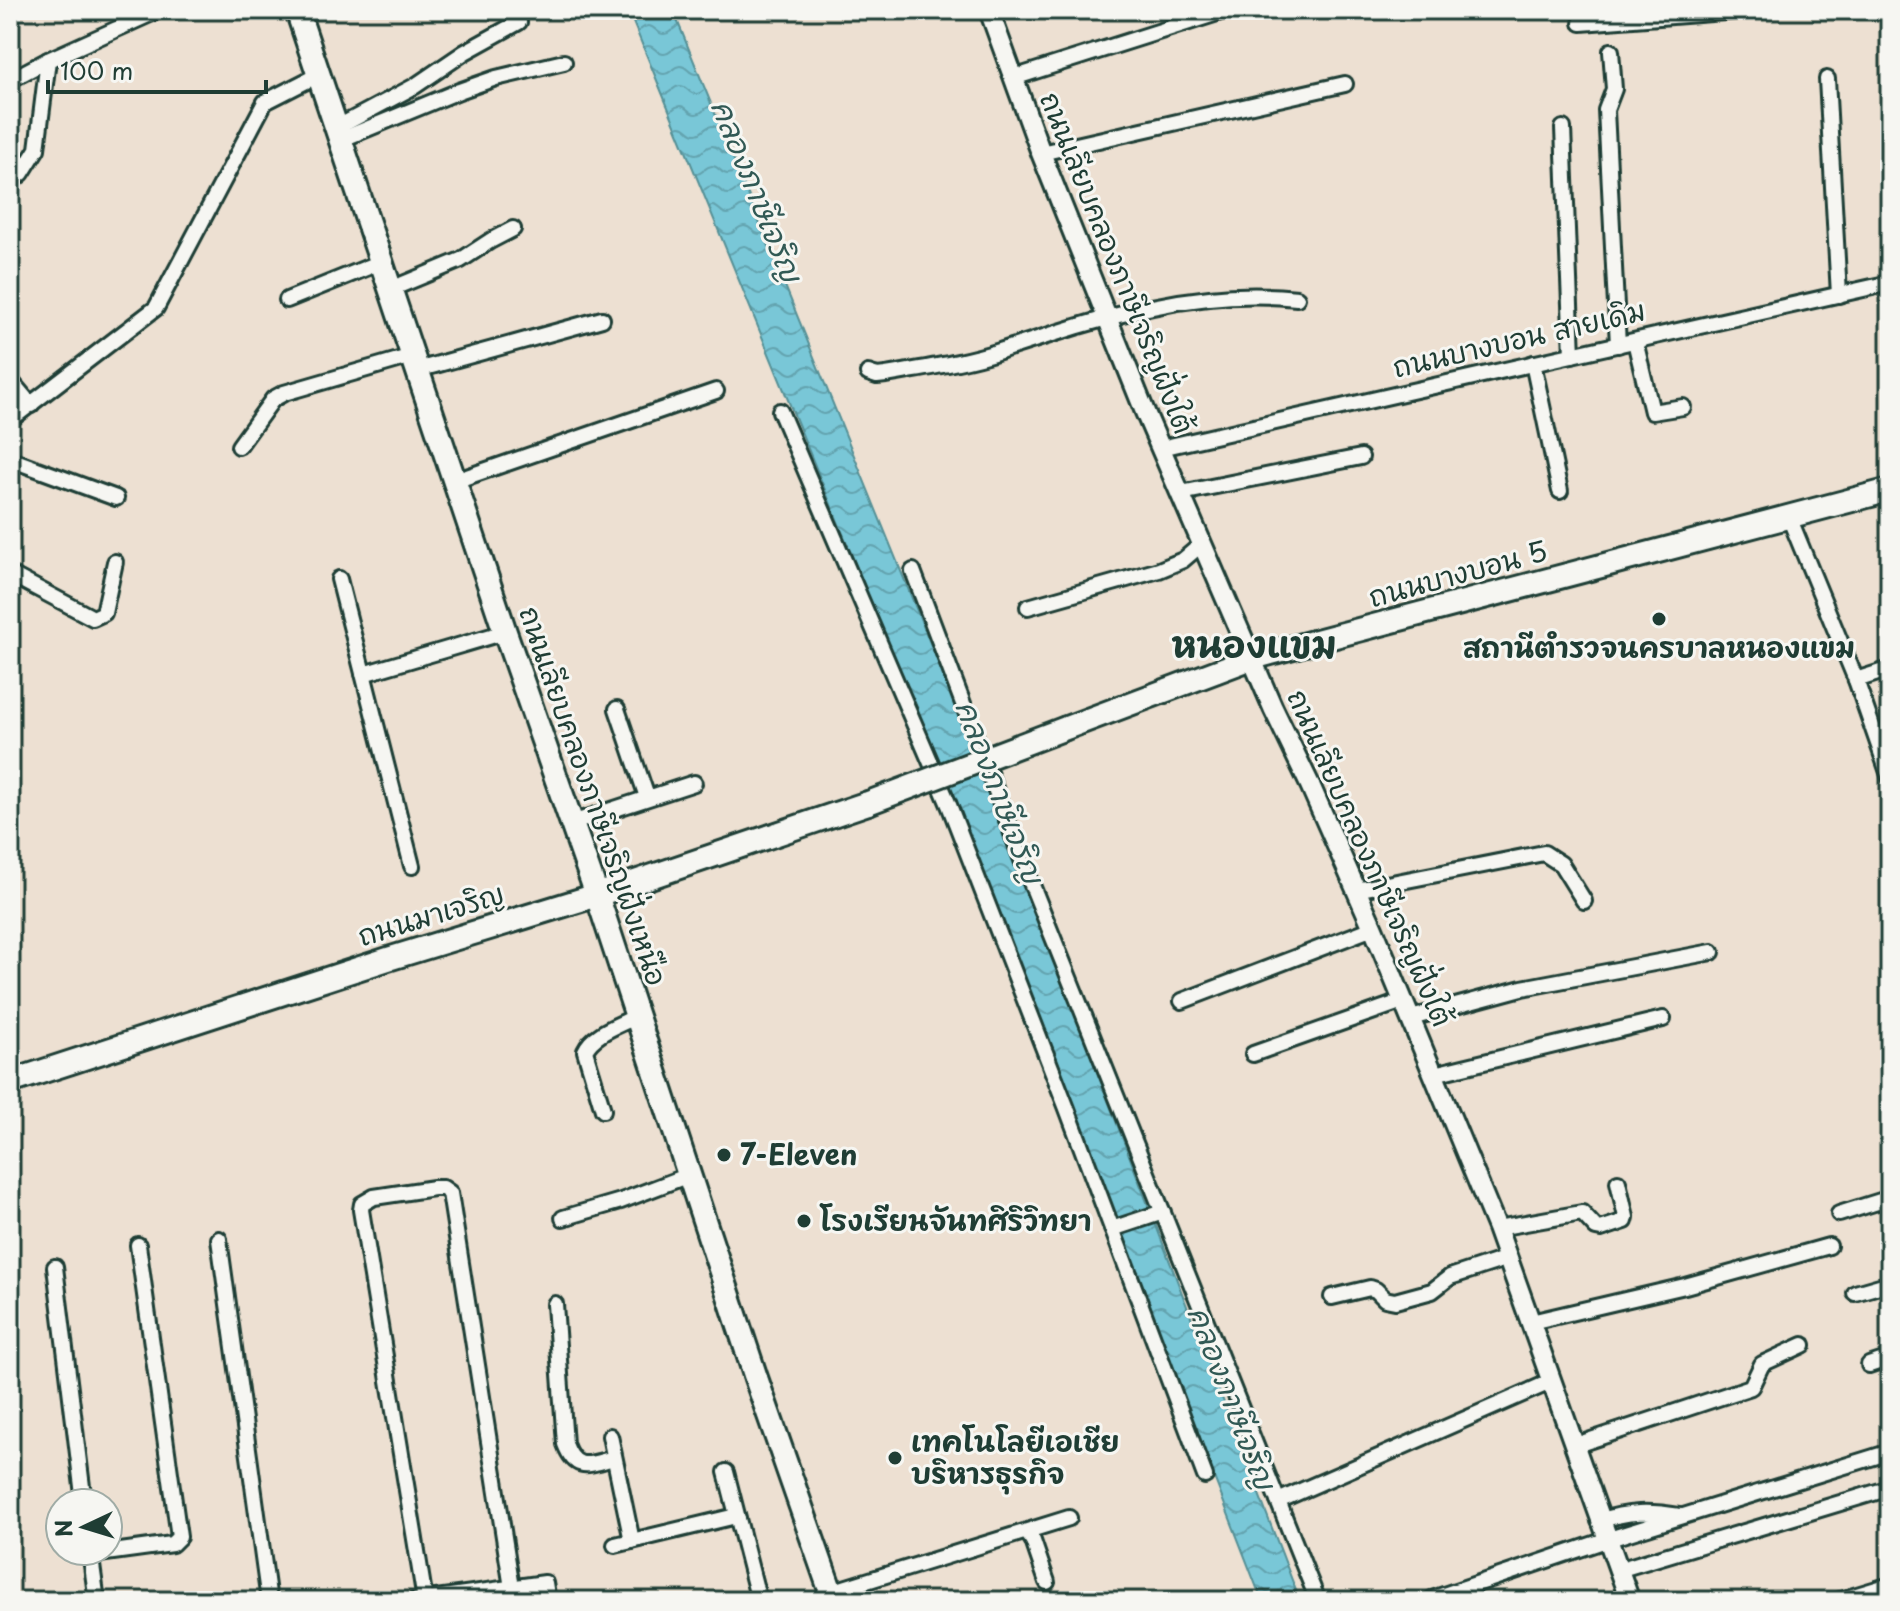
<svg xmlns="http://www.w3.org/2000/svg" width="1900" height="1611" font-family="'Playpen Sans','Playpen Sans Thai',sans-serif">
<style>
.water{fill:url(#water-waves);stroke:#559096;stroke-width:2}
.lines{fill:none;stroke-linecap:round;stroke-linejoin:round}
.minor-casing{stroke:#1f3d34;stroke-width:20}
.tertiary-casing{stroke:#1f3d34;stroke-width:24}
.secondary-casing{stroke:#1f3d34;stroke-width:28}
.minor{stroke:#f6f6f2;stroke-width:14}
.tertiary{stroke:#f6f6f2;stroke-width:18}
.secondary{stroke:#f6f6f2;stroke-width:22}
.secondary-bridge-casing{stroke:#1f3d34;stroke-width:28;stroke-linecap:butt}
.secondary-bridge{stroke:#f6f6f2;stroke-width:22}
.poi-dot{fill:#1f3d34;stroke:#f6f6f2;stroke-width:3}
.labels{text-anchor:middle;stroke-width:6;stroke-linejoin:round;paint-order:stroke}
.street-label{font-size:28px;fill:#1f3d34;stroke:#f6f6f2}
.poi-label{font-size:28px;font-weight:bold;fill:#1f3d34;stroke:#f6f6f2;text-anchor:start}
.water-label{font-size:30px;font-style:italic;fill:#315955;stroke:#f6f6f2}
.district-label{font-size:36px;font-weight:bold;fill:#1f3d34;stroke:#f6f6f2}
</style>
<defs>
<pattern id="water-waves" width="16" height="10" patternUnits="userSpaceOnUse" patternTransform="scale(2)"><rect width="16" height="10" fill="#79c7d7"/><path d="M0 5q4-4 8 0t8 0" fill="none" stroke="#63a3af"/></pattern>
</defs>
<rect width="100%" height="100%" fill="#ede0d2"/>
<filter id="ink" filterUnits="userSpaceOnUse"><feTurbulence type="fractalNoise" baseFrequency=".0125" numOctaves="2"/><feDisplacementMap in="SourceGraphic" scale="16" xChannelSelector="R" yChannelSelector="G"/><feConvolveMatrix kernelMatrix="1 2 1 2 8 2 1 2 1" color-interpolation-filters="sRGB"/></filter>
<g filter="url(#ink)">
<polygon class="water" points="628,10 673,10 974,751 1300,1601 1262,1601 937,763"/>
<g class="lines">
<defs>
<g id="minor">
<polyline points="1581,23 1751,10"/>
<polyline points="1611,51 1614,89 1606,110 1618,345"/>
<polyline points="1013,78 1227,10"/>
<polyline points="1827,79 1839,295"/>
<polyline points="10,80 48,60 159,10"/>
<polyline points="336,128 415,86 465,52 519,22"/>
<polyline points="1563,128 1572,355"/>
<polyline points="340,140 459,91 496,78 564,62"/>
<polyline points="1041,153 1345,84"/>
<polyline points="10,183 22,173 37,149 48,60"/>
<polyline points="391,289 461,260 490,241 513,229"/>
<polyline points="287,300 381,262"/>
<polyline points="1635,341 1652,412 1683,407"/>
<polyline points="1533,363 1560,491"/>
<polyline points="417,370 602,319"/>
<path d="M868,373l9,3 9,-1c38,-7 77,-12 114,-24 96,-31 194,-65 297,-53"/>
<polyline points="10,380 31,405"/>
<polyline points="780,411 949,805 1066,1106 1205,1476"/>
<polyline points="10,420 156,308 265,102 318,75"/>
<polyline points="239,446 273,399 284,393 412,356"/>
<path d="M1161,448c243,-55 486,-111 729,-165"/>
<polyline points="10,459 116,498"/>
<polyline points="455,481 716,391"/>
<polyline points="1181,493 1361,457"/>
<polyline points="1789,517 1856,680 1890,778"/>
<polyline points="913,571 1022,860 1278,1501"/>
<polyline points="10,574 93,618 104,613 115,562"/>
<polyline points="339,579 412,866"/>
<polyline points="1028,607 1159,570 1183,560 1203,543"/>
<polyline points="363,674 505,632"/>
<polyline points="1856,680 1890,669"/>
<polyline points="617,709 647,797"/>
<polyline points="572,823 694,783"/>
<polyline points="1356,890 1544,853 1561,864 1584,901"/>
<polyline points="1182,1001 1373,928"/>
<polyline points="1411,1018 1522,988 1712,952"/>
<polyline points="1253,1054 1403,1001"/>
<polyline points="1434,1074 1663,1019"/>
<path d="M603,1110l-18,-59c8,-18 35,-26 52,-35"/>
<polyline points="1839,1214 1890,1198"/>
<polyline points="563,1218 621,1201 689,1175"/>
<polyline points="1497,1228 1582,1213 1596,1228 1601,1229 1625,1221 1626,1217 1618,1182"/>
<polyline points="1112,1229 1163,1212"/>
<polyline points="219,1239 269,1601"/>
<polyline points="55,1267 84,1503"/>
<polyline points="1855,1293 1890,1283"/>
<polyline points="1332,1297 1370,1288 1376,1290 1385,1299 1395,1301 1432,1291 1450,1277 1508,1258"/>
<path d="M555,1304l10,140c11,29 24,20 49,14"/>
<polyline points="1531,1322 1685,1286 1829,1246"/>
<polyline points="1869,1365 1890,1358"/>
<polyline points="610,1436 632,1541"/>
<polyline points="1573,1446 1751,1387 1762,1364 1803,1345"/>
<polyline points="726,1472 759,1601"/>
<path d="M1599,1521c29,-10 51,-10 81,-5"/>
<polyline points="1027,1532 1033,1541 1047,1582"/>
<polyline points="615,1545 736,1516"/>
<polyline points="90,1551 97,1601"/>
<polyline points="91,1555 172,1544 179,1537 138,1245"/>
<polyline points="1618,1570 1890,1488"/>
<polyline points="831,1592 1069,1518"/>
<polyline points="1432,1599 1606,1540 1890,1452"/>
<polyline points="425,1600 361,1210 362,1204 374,1197 434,1188 443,1188 450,1193 512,1588"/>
<polyline points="414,1601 545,1583 548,1601"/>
<polyline points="1318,1601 1278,1501 1550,1382"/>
<polyline points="1837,1601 1890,1585"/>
</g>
<polyline id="tertiary" points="989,10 1041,153 1145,412 1273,708 1310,785 1373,928 1497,1228 1630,1601"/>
<g id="secondary">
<polyline points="297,10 505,632 597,895 756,1378 834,1601"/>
<polyline points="1066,728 1252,658 1890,490"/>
<polyline points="10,1082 388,959 597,895 868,803"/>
</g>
</defs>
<use href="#minor" class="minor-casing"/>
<use href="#tertiary" class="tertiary-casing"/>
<use href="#secondary" class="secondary-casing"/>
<use href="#minor" class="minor"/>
<use href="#tertiary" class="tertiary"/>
<use href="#secondary" class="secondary"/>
<defs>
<polyline id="secondary-bridge" points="868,803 1066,728"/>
</defs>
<use href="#secondary-bridge" class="secondary-bridge-casing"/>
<use href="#secondary-bridge" class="secondary-bridge"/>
</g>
</g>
<g class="poi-dot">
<circle cx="1659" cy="619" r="8"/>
<circle cx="724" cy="1155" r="8"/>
<circle cx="804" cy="1221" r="8"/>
<circle cx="895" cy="1458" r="8"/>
</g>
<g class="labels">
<g class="street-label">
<text transform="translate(1117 263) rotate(68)" y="10">ถนนเลียบคลองภาษีเจริญฝั่งใต้</text>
<text transform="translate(1519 339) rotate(-13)" y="10">ถนนบางบอน สายเดิม</text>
<text transform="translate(1458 574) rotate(-15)" y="10">ถนนบางบอน 5</text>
<text transform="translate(593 796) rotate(71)" y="10">ถนนเลียบคลองภาษีเจริญฝั่งเหนือ</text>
<text transform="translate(1370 858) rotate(66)" y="10">ถนนเลียบคลองภาษีเจริญฝั่งใต้</text>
<text transform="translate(431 915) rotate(-17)" y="10">ถนนมาเจริญ</text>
</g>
<g class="poi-label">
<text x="1659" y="658" text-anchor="middle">สถานีตำรวจนครบาลหนองแขม</text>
<text x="740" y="1165">7-Eleven</text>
<text x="820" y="1231">โรงเรียนจันทศิริวิทยา</text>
<text x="911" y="1452">เทคโนโลยีเอเชีย<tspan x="911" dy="32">บริหารธุรกิจ</tspan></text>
</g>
<g class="water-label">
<text transform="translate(756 191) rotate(68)" y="10">คลองภาษีเจริญ</text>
<text transform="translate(999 792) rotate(69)" y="10">คลองภาษีเจริญ</text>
<text transform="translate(1231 1398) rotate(69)" y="10">คลองภาษีเจริญ</text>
</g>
<g class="district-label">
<text x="1254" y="658">หนองแขม</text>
</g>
</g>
<rect width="1900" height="1611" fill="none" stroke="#f6f6f2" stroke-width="40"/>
<rect x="20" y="20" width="1860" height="1571" fill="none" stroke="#1f3d34" stroke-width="3" filter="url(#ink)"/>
<g transform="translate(84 1527) rotate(266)"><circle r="38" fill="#f6f6f2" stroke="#a0aca6" stroke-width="2"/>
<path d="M0-6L14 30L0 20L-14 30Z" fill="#1f3d34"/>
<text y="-12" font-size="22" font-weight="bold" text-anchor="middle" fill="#1f3d34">N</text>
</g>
<path d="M48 80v12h218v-12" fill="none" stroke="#1f3d34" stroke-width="4"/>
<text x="60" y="80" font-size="24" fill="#1f3d34" stroke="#f6f6f2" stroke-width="6" paint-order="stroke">100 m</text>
</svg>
